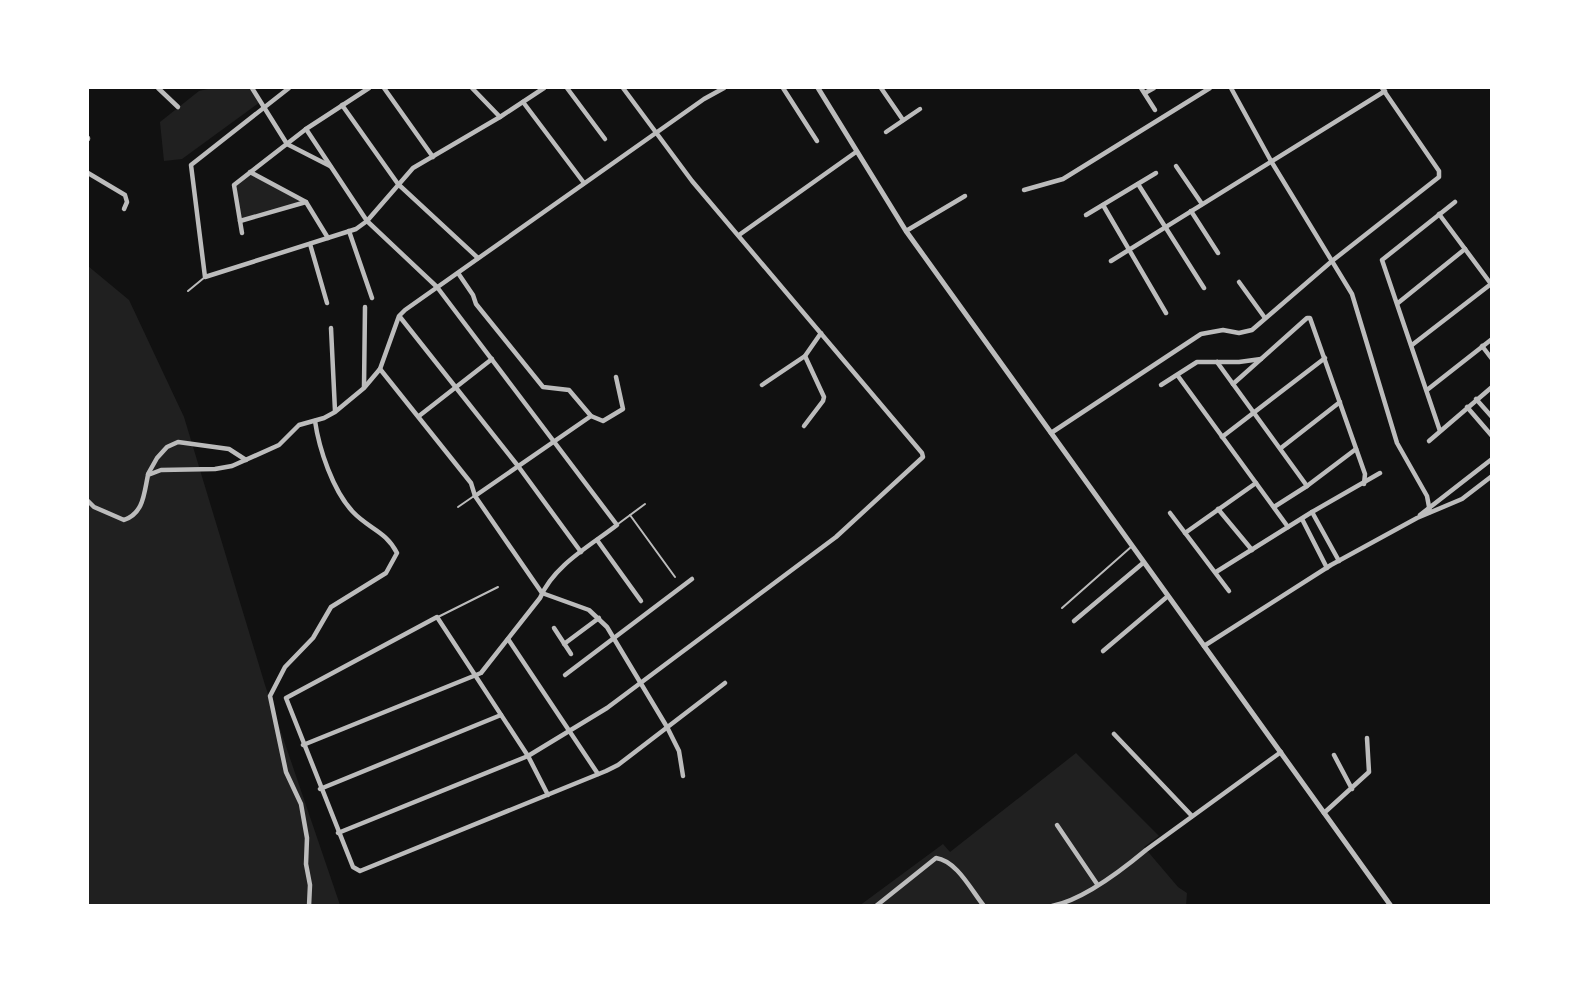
<svg xmlns="http://www.w3.org/2000/svg" width="1579" height="993" font-family="'DM Sans',sans-serif">
<style>
.green{fill:#202020}
.lines{fill:none;stroke-linecap:round;stroke-linejoin:round}
.service{stroke:#bcbcbc;stroke-width:2}
.pedestrian{stroke:#bcbcbc;stroke-width:3.5}
.minor{stroke:#bcbcbc;stroke-width:4.5}
.tertiary{stroke:#bcbcbc;stroke-width:5}
</style>
<rect width="100%" height="100%" fill="#111"/>
<g class="green">
<polygon points="212,88 250,88 260,102 182,159 164,161 160,122 199,91"/>
<polygon points="250,174 303,201 241,220 235,186"/>
<polygon points="88,266 129,300 184,417 265,685 340,905 88,905"/>
<polygon points="1076,753 1159,836 1144,847 1178,887 1187,893 1186,906 859,906 943,844 950,852"/>
</g>
<g class="lines">
<g class="service">
<polyline points="188,291 205,277"/>
<polyline points="458,507 474,496"/>
<polyline points="630,515 675,577"/>
<polyline points="618,524 645,504"/>
<polyline points="1062,608 1131,547"/>
<polyline points="438,617 498,587"/>
</g>
<polyline class="pedestrian" points="1311,906 1340,906"/>
<g class="minor">
<polyline points="158,88 178,107"/>
<polyline points="252,88 287,144 330,166"/>
<polyline points="289,88 191,165 205,277 356,229 367,221 413,168 500,117 544,88"/>
<polyline points="384,88 433,157"/>
<polyline points="472,88 500,117"/>
<polyline points="567,88 605,139"/>
<polyline points="783,88 817,141"/>
<polyline points="881,88 903,120"/>
<polyline points="1141,88 1155,110"/>
<polyline points="1231,88 1271,161 1352,294 1397,443 1427,496 1430,512"/>
<polyline points="1145,93 1154,88"/>
<polyline points="523,102 584,183"/>
<polyline points="342,105 398,184 478,258"/>
<polyline points="886,132 920,109"/>
<polyline points="88,138 88,139"/>
<polyline points="1176,166 1202,204"/>
<polyline points="250,172 306,202 328,238"/>
<polyline points="88,173 125,195 127,202 124,209"/>
<polyline points="1138,184 1204,288"/>
<polyline points="1024,190 1063,179 1210,88"/>
<polyline points="1103,205 1166,313"/>
<polyline points="1191,211 1218,253"/>
<polyline points="1439,214 1491,284"/>
<polyline points="1086,215 1156,173"/>
<polyline points="240,221 306,202"/>
<polyline points="349,231 372,298"/>
<polyline points="906,231 965,196"/>
<polyline points="242,233 234,185 306,129 369,88"/>
<polyline points="739,235 856,152"/>
<polyline points="310,244 327,303"/>
<polyline points="1111,261 1385,91"/>
<polyline points="458,273 473,295 476,304 543,387 569,390 591,416 603,421 623,409 616,377"/>
<polyline points="1239,282 1265,318"/>
<polyline points="1398,303 1465,249"/>
<polyline points="400,317 518,466 581,552"/>
<polyline points="331,328 335,411"/>
<polyline points="1412,345 1491,284"/>
<polyline points="1482,346 1492,359"/>
<polyline points="1217,362 1307,486"/>
<polyline points="380,369 471,483 475,496 542,593 589,610 607,627 667,727 679,751 683,776"/>
<polyline points="1178,376 1288,527"/>
<polyline points="1233,384 1307,318 1310,318 1365,474 1364,484"/>
<polyline points="762,385 805,356 821,333"/>
<polyline points="1161,385 1197,362 1239,362 1261,359"/>
<polyline points="364,387 365,307"/>
<polyline points="1427,390 1492,339"/>
<polyline points="1476,399 1492,417"/>
<polyline points="1467,407 1492,436"/>
<polyline points="419,416 492,359"/>
<polyline points="804,426 823,401 824,397 805,356"/>
<polyline points="1440,431 1382,260 1455,202"/>
<polyline points="1051,433 1201,334 1223,330 1239,333 1252,330 1332,261 1439,177 1439,171 1382,88"/>
<polyline points="1222,437 1325,358"/>
<polyline points="1429,441 1492,387"/>
<polyline points="1281,448 1340,402"/>
<polyline points="148,474 157,458 167,447 178,442 229,449 246,460"/>
<polyline points="475,496 591,416"/>
<path d="M88,501l6,6 30,13c20,-7 20,-27 24,-45l13,-5 54,-1 17,-3 47,-21 20,-20 25,-7 11,-6 29,-24 16,-19 19,-53 6,-6 299,-211 20,-11"/>
<polyline points="1274,507 1307,486 1356,449"/>
<polyline points="1218,509 1252,550"/>
<polyline points="1312,512 1339,561"/>
<polyline points="1170,513 1229,591"/>
<polyline points="1420,515 1492,459"/>
<polyline points="1302,519 1327,568"/>
<polyline points="1185,533 1256,483"/>
<polyline points="597,540 641,601"/>
<polyline points="1216,572 1312,512 1380,473"/>
<polyline points="1074,621 1143,563"/>
<polyline points="554,628 571,654"/>
<polyline points="508,639 598,774"/>
<polyline points="564,644 599,618"/>
<polyline points="1204,646 1331,565 1417,518 1462,499 1492,476"/>
<polyline points="1103,651 1168,596"/>
<polyline points="565,675 692,579"/>
<polyline points="1114,734 1192,816"/>
<path d="M303,745l178,-72 59,-75c14,-33 50,-52 77,-73l-180,-238 -70,-66 -61,-92"/>
<polyline points="1334,755 1352,789"/>
<polyline points="320,789 501,715"/>
<polyline points="548,795 528,756 437,617 286,698 353,867 360,871 606,771 618,765 725,683"/>
<polyline points="1324,813 1369,772 1367,738"/>
<polyline points="1057,825 1097,884"/>
<polyline points="338,833 528,756 607,708 836,537 923,457 922,453 692,181 623,88"/>
<path d="M309,906l1,-21 -4,-21 1,-26 -6,-34 -15,-32 -16,-76 15,-29 28,-29 18,-31 55,-34 11,-20c-11,-22 -28,-24 -44,-41 -20,-21 -34,-63 -38,-91"/>
<path d="M876,906l60,-48c21,3 35,32 48,48"/>
<path d="M1052,906c31,-6 70,-36 94,-56l135,-98"/>
</g>
<polyline class="tertiary" points="818,88 906,231 1391,906"/>
</g>
<rect width="1579" height="993" fill="none" stroke="#ffffff" stroke-width="178"/>
</svg>
